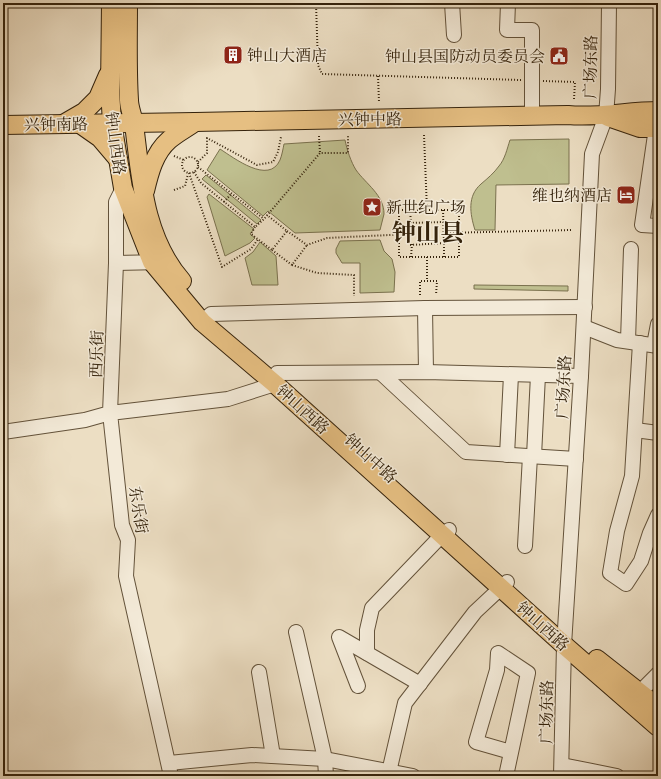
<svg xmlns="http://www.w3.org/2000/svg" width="661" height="779" font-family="'EB Garamond','Noto Serif SC',serif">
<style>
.green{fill:#bfbf8f;stroke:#7a714e}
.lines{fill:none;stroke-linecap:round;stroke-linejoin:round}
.minor-casing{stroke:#63523a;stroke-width:16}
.major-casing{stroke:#35230c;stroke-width:20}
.path{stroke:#35230c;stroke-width:2;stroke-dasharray:1 2;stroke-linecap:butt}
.minor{stroke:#f3ead8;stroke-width:14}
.major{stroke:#e6bf82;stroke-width:18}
.labels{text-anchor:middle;stroke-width:3;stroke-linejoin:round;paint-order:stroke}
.poi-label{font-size:16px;fill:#35230c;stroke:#f3ead8;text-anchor:start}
.street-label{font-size:16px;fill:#35230c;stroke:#f3ead8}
.town-label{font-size:24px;font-weight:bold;fill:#35230c;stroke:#f3ead8}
</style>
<rect width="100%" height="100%" fill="#ecdec3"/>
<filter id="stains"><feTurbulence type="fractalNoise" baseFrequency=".005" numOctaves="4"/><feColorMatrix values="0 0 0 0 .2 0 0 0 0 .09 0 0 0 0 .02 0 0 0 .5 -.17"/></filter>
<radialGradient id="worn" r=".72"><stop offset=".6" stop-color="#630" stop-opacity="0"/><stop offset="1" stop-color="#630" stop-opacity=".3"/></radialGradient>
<g class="green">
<path d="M569,139v45l-73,1 -1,45h-20c-5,-16 -8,-34 6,-46 7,-6 13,-11 18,-18 6,-7 8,-17 11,-26z"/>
<path d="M345,140c2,10 6,22 11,30 10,14 28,25 28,44 -1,5 -3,11 -4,16l-85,3 -27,-22 -5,5 -56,-46 13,-21c14,9 49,36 60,11 2,-5 3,-11 4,-16z"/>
<polygon points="206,175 261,220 257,224 202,179"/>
<polygon points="209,194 254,229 250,234 255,238 250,243 225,256 207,197"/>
<polygon points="380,240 384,251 392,259 395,272 394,292 360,293 360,263 342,263 336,253 336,249 340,241"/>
<polygon points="260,242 276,256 278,285 252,285 245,258 253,252"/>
<polygon points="474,285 568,286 568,291 474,289"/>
</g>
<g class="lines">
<defs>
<g id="minor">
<polyline points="452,3 454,35"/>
<polyline points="508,3 507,30 532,30 532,116"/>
<polyline points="656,128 642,225 658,226"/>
<polyline points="116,263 162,262"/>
<polyline points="425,308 426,372"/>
<polyline points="202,322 211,314 425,308 585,307"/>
<polyline points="584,327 617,340 658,346"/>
<polyline points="628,341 631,249"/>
<polyline points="640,343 632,476 617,531 610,573 626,584 641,561 650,533 658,515"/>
<polyline points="654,345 658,324"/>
<polyline points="277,373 426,372 581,376"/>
<polyline points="381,373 466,452 576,459"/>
<polyline points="635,430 658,433"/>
<polyline points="3,432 85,420 110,413 116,263 116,202 123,188"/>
<polyline points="507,455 511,375"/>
<polyline points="534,456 538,375"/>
<polyline points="525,546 530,456"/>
<polyline points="296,632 325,759 326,776"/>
<polyline points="367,653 367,630 372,608 442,535 449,530"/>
<polyline points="259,672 273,756"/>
<polyline points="358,686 339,637 420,684"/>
<polyline points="640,692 658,674"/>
<polyline points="169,763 252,755 325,759 413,776"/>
<polyline points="562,765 617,776"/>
<polyline points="389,772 405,703 475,612 507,582"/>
<polyline points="171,776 126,576 128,540 122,525 110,413 228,399 275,384"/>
<polyline points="506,776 528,673 498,653 497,670 476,742 511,752"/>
<polyline points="561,776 564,645 581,376 592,154 606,116 608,89 609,3"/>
</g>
<g id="major">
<polyline points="111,3 110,90 112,123 123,188 152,262 202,322 275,384 564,645 658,727"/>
<path d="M128,3c0,32 -1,65 1,97 0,8 4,16 5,24 7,55 10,114 48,157"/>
<polyline points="608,117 640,128 658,128"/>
<polyline points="65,123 84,112 98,98 108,75"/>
<polyline points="80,124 100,138 117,158"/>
<path d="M3,125l192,-3 373,-7c30,3 60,-4 90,-4"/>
<path d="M145,191c4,-17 9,-38 24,-51 8,-7 18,-12 26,-18"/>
<polyline points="597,659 658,707"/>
</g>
</defs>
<use href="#minor" class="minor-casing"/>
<use href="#major" class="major-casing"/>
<g class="path">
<polyline points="316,3 318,65 322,74 521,80"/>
<polyline points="378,76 379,102"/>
<polyline points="543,81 575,82 574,99"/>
<polyline points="424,135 427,210"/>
<polyline points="319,136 320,153"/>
<polyline points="174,156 184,160"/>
<circle cx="190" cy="165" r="8"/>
<polyline points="198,162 207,153 207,138 257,165 273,162 278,152 281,137"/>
<polyline points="198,167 264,219"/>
<polyline points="194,172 201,183 255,227 264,219 320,153 348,153 348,136"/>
<polyline points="189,173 222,267 251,249 258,239"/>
<polyline points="174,190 185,186 188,174"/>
<polyline points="224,202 232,193"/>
<rect x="399" y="210" width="60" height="47"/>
<polyline points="410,210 411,223"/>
<polyline points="443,210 444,243 410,245 409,223 444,222"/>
<polyline points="255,227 251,234 272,250 287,231 267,215"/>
<polyline points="287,231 307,245 327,238 410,234"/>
<polyline points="444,233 572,230"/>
<polyline points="272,250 292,265 307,245"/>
<polyline points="411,257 412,244"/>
<polyline points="427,257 427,281 437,281 436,295"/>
<polyline points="444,257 444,243"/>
<polyline points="292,265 317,273 354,275 354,296"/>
<polyline points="420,295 420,281 427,281"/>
</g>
<use href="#minor" class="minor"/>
<use href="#major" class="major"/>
</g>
<defs>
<symbol id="building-square" viewBox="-11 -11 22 22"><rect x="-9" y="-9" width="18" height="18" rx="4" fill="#8f2418" stroke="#f3ead8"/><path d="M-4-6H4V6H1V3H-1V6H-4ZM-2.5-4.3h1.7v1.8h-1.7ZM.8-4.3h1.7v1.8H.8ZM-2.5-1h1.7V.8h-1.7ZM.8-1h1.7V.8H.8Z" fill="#fff"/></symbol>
<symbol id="civic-square" viewBox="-11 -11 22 22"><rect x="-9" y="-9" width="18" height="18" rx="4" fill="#8f2418" stroke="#f3ead8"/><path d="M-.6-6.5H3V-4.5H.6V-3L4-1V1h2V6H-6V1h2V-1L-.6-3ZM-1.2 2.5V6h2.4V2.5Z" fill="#fff"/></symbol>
<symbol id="hotel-square" viewBox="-11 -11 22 22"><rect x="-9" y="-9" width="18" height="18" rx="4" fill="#8f2418" stroke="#f3ead8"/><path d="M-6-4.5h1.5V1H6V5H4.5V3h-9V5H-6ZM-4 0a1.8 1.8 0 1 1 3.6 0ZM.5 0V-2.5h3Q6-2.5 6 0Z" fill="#fff"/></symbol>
<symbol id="sight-square" viewBox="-11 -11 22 22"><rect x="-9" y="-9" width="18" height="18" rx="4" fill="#8f2418" stroke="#f3ead8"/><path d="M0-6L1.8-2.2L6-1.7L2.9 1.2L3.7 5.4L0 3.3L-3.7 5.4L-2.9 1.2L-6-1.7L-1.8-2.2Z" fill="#fff"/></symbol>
</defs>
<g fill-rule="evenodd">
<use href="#building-square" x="222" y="44" width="22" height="22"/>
<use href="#civic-square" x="548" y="45" width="22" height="22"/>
<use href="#hotel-square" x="615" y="184" width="22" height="22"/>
<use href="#sight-square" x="361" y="196" width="22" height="22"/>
</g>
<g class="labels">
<g class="poi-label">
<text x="247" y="61">钟山大酒店</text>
<text x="545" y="62" text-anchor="end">钟山县国防动员委员会</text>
<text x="612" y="201" text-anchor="end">维也纳酒店</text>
<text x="386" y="213">新世纪广场</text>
</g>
<g class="street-label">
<text transform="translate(590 67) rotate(-89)" y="6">广场东路</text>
<text transform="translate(370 119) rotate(-1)" y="6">兴钟中路</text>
<text transform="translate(56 124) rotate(-1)" y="6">兴钟南路</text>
<text transform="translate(116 143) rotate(82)" y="6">钟山西路</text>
<text transform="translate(96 354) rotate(-88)" y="6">西乐街</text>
<text transform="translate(563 387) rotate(-87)" y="6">广场东路</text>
<text transform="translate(303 409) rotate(42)" y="6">钟山西路</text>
<text transform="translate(371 458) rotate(42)" y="6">钟山中路</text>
<text transform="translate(139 510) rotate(81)" y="6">东乐街</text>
<text transform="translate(543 626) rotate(42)" y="6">钟山西路</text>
<text transform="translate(546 712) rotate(-89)" y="6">广场东路</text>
</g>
<g class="town-label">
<text x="428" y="241">钟山县</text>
</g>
</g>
<rect width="661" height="779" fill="none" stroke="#ecdec3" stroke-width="16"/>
<rect x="4" y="4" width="653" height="771" fill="none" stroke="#35230c" stroke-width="2"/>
<rect x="8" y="8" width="645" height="763" fill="none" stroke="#35230c"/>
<rect width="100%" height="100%" filter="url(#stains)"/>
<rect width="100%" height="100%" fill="url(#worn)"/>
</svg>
